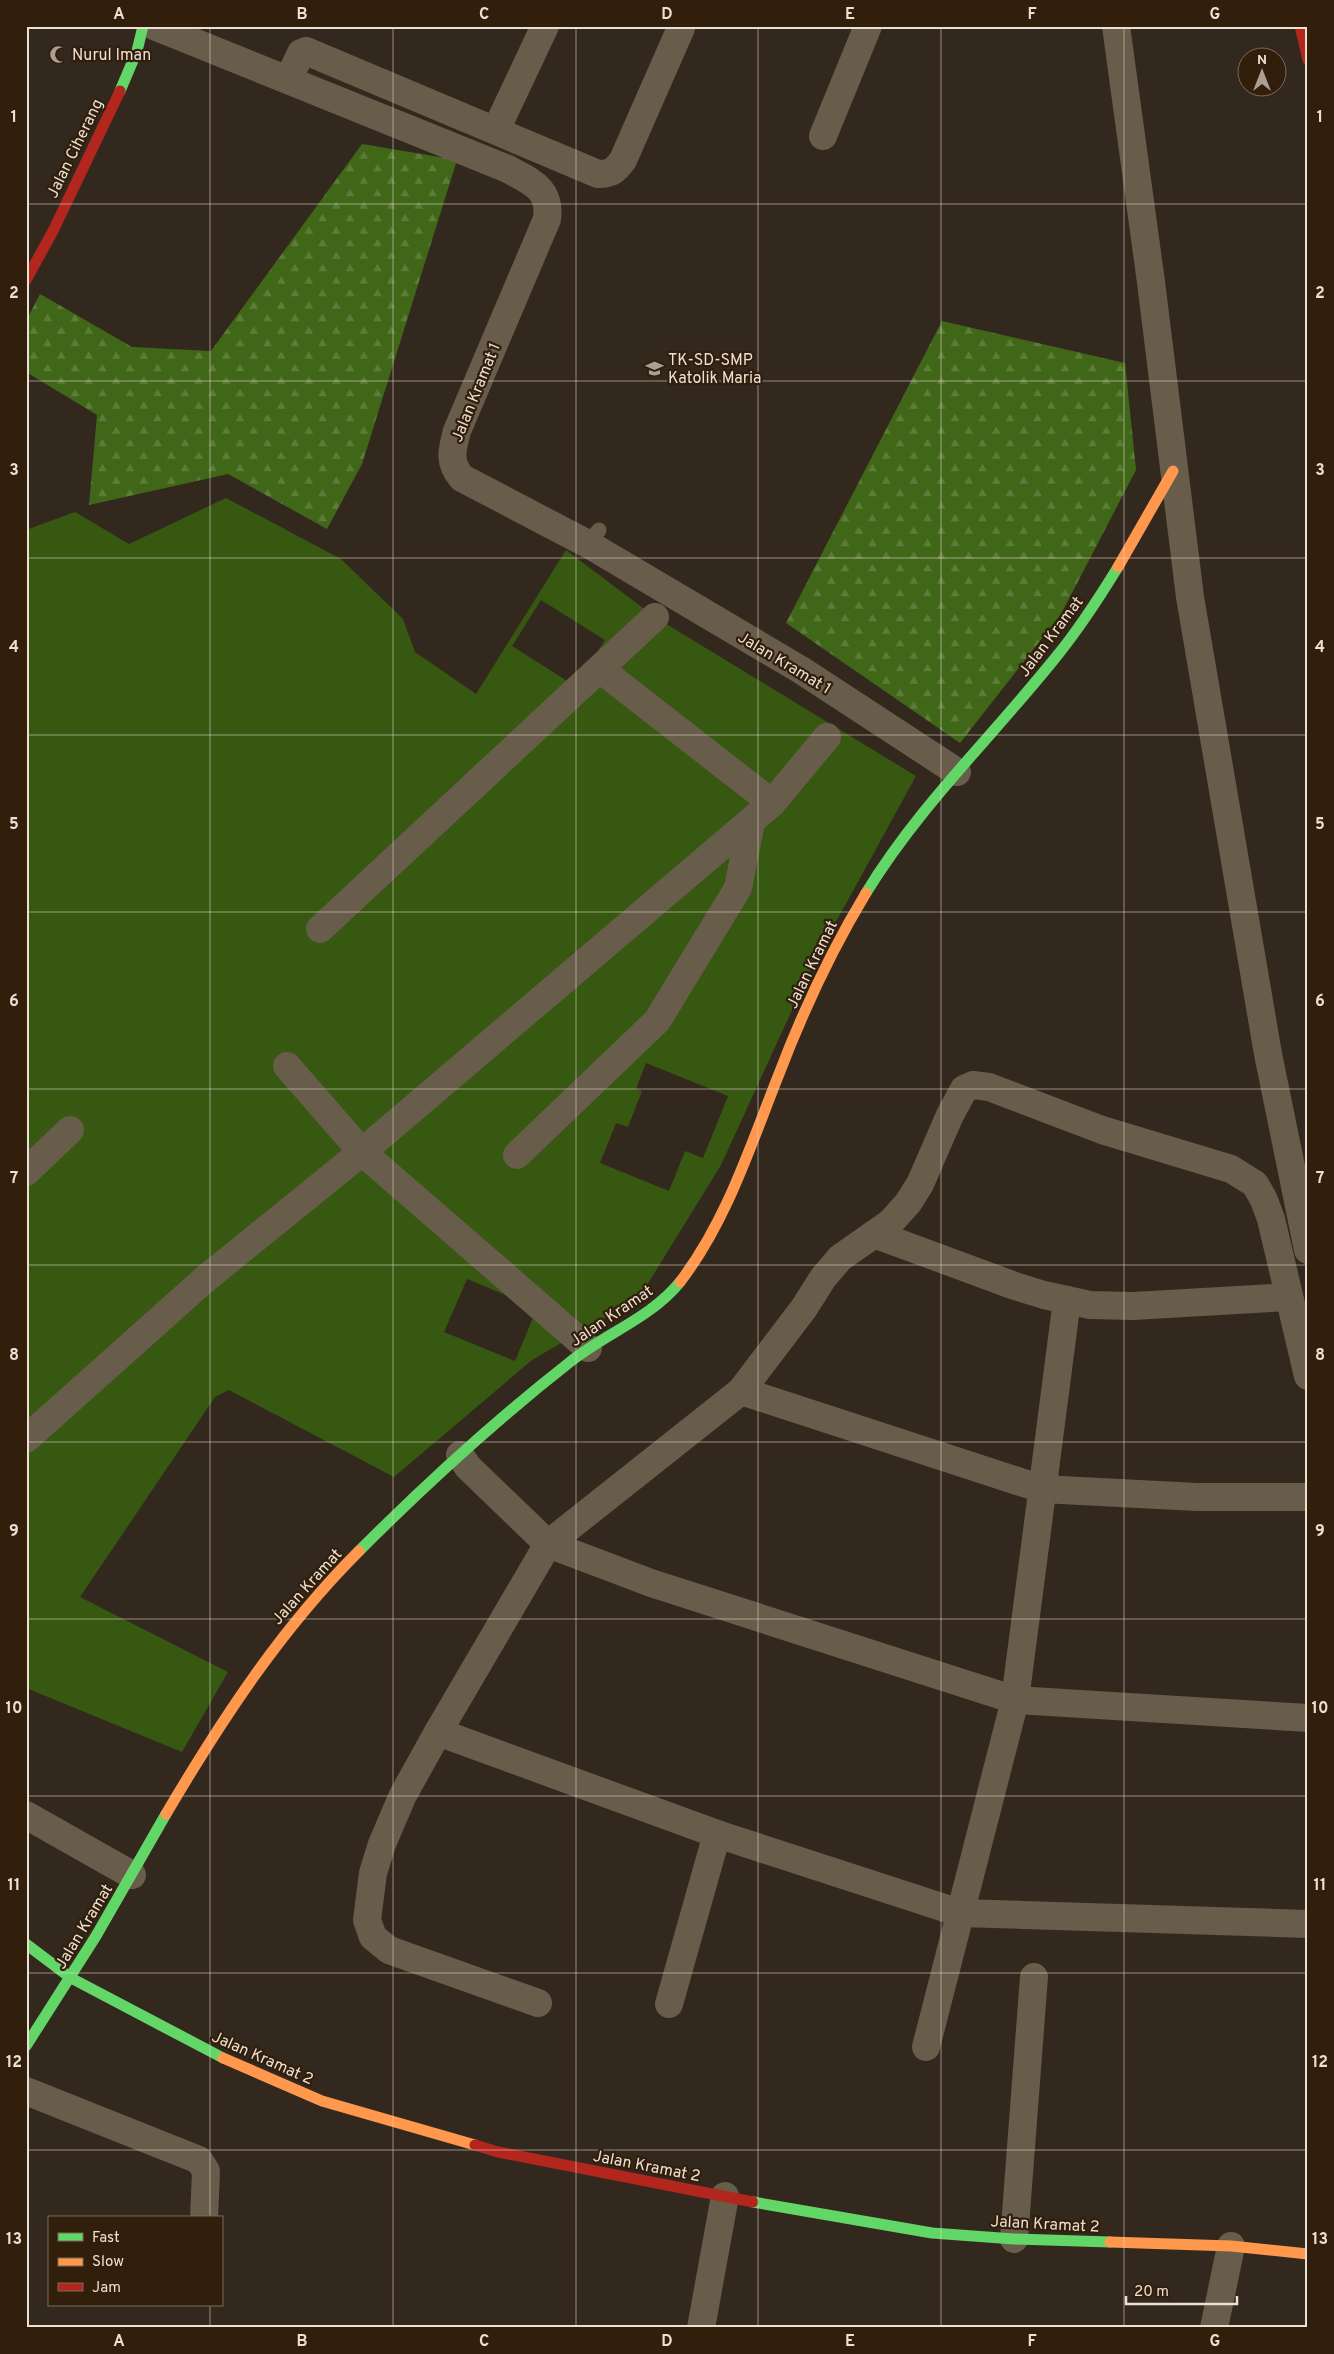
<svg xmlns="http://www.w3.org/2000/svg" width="1334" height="2354" font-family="Overpass,sans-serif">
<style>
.grass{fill:#365811;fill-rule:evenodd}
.forest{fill:url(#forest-firs)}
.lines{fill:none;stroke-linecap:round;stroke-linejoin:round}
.lane{stroke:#685c4a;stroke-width:15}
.street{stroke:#685c4a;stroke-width:28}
.fast{stroke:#63d668;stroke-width:11}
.slow{stroke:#ff974d;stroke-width:11}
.jam{stroke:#b3261e;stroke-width:11}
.grid{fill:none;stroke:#ecdfd3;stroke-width:1;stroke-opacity:0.55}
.labels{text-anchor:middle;stroke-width:4.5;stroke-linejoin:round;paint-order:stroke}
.poi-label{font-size:16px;fill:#ecdfd3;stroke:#311e0b;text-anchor:start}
.street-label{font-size:16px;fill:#ecdfd3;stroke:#311e0b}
.neatline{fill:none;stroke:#ecdfd3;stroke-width:2}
.grid-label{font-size:16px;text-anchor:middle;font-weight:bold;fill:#ecdfd3}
</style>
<defs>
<pattern id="forest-firs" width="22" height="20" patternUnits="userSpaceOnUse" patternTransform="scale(1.25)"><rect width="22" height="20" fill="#406718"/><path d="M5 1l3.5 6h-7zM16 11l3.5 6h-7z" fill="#5c7c39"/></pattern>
</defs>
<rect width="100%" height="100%" fill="#33281e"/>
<path class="grass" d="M226,498l115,61 62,60 12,33 61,42 90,-144 89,67 261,159 -101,184 -94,205 -82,133 -107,62 -138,117 -165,-87 -14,7 -135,200 148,75 -46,80 -156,-64v-1158l49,-18 54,32zM541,600l64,40 -30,46 -63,-40zM646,1063l82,33 -25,62 -18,-7 -16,40 -69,-28 16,-40 12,4 14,-36 -6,-2zM467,1279l70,29 -22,53 -71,-29z"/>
<g class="forest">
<polygon points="362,144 457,160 362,464 327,529 228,474 89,505 97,415 26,372 26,321 40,294 132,347 211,351"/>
<polygon points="942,321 1125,363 1136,470 1061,614 960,743 786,623"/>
</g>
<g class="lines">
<polyline class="lane" points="588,544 599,530"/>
<g class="street">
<path d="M154,26l354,143c23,13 43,19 39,50l-90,212c-5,19 -9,31 5,47l126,66 213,126 156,102"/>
<polyline points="1116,26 1151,282 1190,597 1268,1054 1308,1250"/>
<path d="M288,80l13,-27 5,-2 292,123c13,0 17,-3 25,-14l58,-132"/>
<polyline points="496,130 545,26"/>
<polyline points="823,136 868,26"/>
<polyline points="600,669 772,803"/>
<polyline points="320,929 655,617"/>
<polyline points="287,1066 362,1152 588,1348"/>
<polyline points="517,1155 657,1021 738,888 751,822"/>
<polyline points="26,1172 70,1130"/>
<polyline points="874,1234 1015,1286 1044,1295 1090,1305 1133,1306 1289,1297"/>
<polyline points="741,1391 1042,1489 1197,1497 1308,1497"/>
<polyline points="26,1439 204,1280 362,1152 772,803 827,737"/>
<polyline points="460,1455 468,1467 548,1544 651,1583 1015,1700 1308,1718"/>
<polyline points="438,1732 717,1834 960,1913 1308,1924"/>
<polyline points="26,1815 132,1875"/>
<polyline points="538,2003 389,1950 373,1937 367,1920 373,1873 382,1844 403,1795 438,1732 548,1544 741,1391 804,1308 823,1278 840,1258 890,1223 908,1203 920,1184 950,1115 964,1089 973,1085 989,1087 1102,1130 1231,1169 1255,1184 1264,1200 1271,1219 1308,1376"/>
<polyline points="669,2004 717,1834"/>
<polyline points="926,2047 1015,1700 1067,1300"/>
<polyline points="26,2091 199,2160 206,2171 204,2218"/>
<polyline points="1014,2239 1034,1977"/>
<polyline points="701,2328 725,2196"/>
<polyline points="1214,2328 1231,2246"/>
</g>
<g class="fast">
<polyline points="120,91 137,51 143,26"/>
<path d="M866,893c53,-87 126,-156 190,-236 23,-28 43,-59 62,-90"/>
<path d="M359,1551c67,-67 137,-131 211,-189 36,-29 81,-44 110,-80"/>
<polyline points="26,1944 71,1978 223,2058"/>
<polyline points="26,2046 96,1936 166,1814"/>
<polyline points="753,2202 932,2233 1014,2239 1110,2242"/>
</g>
<g class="slow">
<polyline points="1118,567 1173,471"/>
<path d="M680,1282c47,-61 71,-138 99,-208 24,-63 52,-123 87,-181"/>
<path d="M166,1814c56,-95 115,-185 193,-263"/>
<polyline points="223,2058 322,2101 475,2145"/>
<polyline points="1110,2242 1231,2246 1308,2254"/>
</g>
<g class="jam">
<polyline points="1300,26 1308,60"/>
<polyline points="26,280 53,231 120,91"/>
<polyline points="475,2145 498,2152 753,2202"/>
</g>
</g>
<path class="grid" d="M210,26v2192M393,26v2302M576,26v2302M758,26v2302M941,26v2302M1124,26v2302M26,204h1282M26,381h1282M26,558h1282M26,735h1282M26,912h1282M26,1089h1282M26,1265h1282M26,1442h1282M26,1619h1282M26,1796h1282M26,1973h1282M26,2150h1282M210,2305v23"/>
<defs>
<symbol id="mosque-bare" viewBox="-9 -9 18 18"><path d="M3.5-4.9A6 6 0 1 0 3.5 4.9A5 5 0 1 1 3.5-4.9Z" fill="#ab9f94" stroke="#311e0b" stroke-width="2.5" paint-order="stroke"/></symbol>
<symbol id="school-bare" viewBox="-9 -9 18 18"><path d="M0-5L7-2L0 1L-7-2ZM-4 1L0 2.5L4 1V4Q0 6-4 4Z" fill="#ab9f94" stroke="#311e0b" stroke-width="2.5" paint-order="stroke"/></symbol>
</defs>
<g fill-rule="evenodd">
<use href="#mosque-bare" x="46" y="42" width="25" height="25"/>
<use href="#school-bare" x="642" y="356" width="25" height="25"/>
</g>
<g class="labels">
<g class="poi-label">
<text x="72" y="60">Nurul Iman</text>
<text x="668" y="365">TK-SD-SMP<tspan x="668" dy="18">Katolik Maria</tspan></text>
</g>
<g class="street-label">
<text transform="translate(74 148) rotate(-64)" y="6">Jalan Ciherang</text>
<text transform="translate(475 392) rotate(-68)" y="6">Jalan Kramat 1</text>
<text transform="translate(1050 636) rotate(-53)" y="6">Jalan Kramat</text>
<text transform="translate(785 662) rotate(31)" y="6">Jalan Kramat 1</text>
<text transform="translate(811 964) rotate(-64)" y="6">Jalan Kramat</text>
<text transform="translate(611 1315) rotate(-34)" y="6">Jalan Kramat</text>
<text transform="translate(306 1586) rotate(-48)" y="6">Jalan Kramat</text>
<text transform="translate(83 1926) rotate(-59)" y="6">Jalan Kramat</text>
<text transform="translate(263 2057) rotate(24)" y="6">Jalan Kramat 2</text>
<text transform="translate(647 2165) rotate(11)" y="6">Jalan Kramat 2</text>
<text transform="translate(1045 2223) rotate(3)" y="6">Jalan Kramat 2</text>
</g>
</g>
<rect width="1334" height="2354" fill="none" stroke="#311e0b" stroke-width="55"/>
<rect x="48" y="2216" width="175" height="90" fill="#311e0b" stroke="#7c6b5b"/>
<rect x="58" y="2233" width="25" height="8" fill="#63d668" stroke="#7c6b5b"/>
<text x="92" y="2242" font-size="15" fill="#ecdfd3">Fast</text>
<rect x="58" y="2258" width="25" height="8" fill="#ff974d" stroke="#7c6b5b"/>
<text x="92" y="2266" font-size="15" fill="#ecdfd3">Slow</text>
<rect x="58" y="2283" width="25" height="8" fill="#b3261e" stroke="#7c6b5b"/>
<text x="92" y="2292" font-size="15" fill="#ecdfd3">Jam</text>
<g transform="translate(1262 72)"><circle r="24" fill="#311e0b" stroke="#7c6b5b"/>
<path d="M0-4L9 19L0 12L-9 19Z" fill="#ab9f94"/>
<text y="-8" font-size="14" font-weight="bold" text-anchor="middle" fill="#ecdfd3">N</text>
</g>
<path d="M1126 2296v8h111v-8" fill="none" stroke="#ecdfd3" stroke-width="2.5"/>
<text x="1134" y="2296" font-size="15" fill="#ecdfd3" stroke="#311e0b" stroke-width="4" paint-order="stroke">20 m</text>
<rect x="28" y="28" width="1278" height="2298" class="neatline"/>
<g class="grid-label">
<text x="119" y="19">A</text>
<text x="302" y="19">B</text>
<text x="484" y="19">C</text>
<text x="667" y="19">D</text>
<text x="850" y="19">E</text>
<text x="1032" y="19">F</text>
<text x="1215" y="19">G</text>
<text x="14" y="122">1</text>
<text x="1320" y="122">1</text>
<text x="14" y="298">2</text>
<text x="1320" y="298">2</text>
<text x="14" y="475">3</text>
<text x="1320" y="475">3</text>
<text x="14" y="652">4</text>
<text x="1320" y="652">4</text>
<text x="14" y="829">5</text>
<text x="1320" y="829">5</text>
<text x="14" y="1006">6</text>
<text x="1320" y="1006">6</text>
<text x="14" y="1183">7</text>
<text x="1320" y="1183">7</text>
<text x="14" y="1360">8</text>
<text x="1320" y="1360">8</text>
<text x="14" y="1536">9</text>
<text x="1320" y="1536">9</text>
<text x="14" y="1713">10</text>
<text x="1320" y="1713">10</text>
<text x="14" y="1890">11</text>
<text x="1320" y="1890">11</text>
<text x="14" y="2067">12</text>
<text x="1320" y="2067">12</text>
<text x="14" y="2244">13</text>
<text x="1320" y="2244">13</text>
<text x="119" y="2346">A</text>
<text x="302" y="2346">B</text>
<text x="484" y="2346">C</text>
<text x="667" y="2346">D</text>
<text x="850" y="2346">E</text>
<text x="1032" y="2346">F</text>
<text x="1215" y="2346">G</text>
</g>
</svg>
